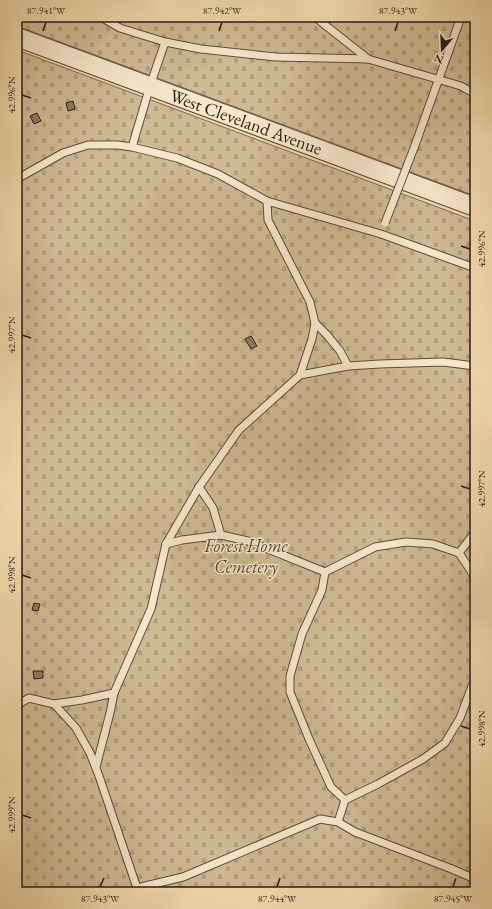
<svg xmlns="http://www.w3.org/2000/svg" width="492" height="909" font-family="'EB Garamond',serif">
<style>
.cemetery{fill:url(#cemetery-stones);stroke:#7c6b54}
.building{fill:url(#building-back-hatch);stroke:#281c14}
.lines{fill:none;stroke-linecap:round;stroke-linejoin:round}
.service-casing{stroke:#5a4c3a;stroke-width:9}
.tertiary-casing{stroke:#5a4c3a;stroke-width:20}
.service{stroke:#f7e7ca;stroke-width:7}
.tertiary{stroke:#f7e7ca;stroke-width:18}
.service-bridge-casing{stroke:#5a4c3a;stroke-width:9;stroke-linecap:butt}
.service-bridge{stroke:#f7e7ca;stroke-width:7}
.ticks{fill:none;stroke:#281c14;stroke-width:1.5}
.labels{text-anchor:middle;stroke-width:3;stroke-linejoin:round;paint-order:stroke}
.street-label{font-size:18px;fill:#281c14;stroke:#f7e7ca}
.park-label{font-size:18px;font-style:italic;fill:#5a4b3a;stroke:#f7e7ca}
.neatline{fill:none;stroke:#281c14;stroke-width:1.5}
.ticks-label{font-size:10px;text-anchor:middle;fill:#281c14}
</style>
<defs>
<pattern id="cemetery-stones" width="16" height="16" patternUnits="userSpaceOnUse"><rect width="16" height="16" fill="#d0ba94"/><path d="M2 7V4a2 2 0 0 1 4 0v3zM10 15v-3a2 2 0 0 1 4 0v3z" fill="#b39f7f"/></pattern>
<pattern id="building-back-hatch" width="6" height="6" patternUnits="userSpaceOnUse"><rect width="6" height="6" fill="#917f64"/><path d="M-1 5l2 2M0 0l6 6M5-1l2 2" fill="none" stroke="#766751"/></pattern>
</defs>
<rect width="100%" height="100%" fill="#f2daae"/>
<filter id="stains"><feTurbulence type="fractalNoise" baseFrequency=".005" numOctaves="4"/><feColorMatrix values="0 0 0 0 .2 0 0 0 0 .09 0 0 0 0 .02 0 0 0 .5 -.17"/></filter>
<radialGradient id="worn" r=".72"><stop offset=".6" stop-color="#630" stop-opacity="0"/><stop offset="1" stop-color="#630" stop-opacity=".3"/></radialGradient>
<g class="cemetery">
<polygon points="17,17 475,17 475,196 17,26"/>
<polygon points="17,50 475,221 475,892 17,892"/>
</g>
<g class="building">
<polygon points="73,101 75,109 68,111 66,103"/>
<polygon points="37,113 41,121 34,124 30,116"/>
<polygon points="251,336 257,346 251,349 245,339"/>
<polygon points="34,603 40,604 38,611 32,610"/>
<polygon points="33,671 43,671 43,678 34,679"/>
</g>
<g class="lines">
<defs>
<g id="service">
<polyline points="101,17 120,28 165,42 201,49 276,57 368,59 461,86 475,94"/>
<polyline points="315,17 368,59"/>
<polyline points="132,147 150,86 165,42"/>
<polyline points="414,148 461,17"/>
<polyline points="17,179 63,153 88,145 117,145 132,147 177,158 218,174 267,201"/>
<polyline points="315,323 327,335 340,351 348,366"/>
<polyline points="300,375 312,339 315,323 310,302 268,220 267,201 381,234 475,268"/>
<polyline points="199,487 213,508 221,535 248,541 325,572 375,547 406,542 433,544 459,553 475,532"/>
<polyline points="166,544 182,540 221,535"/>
<polyline points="459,553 471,571 475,580"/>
<polyline points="325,572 322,590 302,634 290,676 290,692 309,739 331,787 345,800 338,822"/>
<polyline points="54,704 82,700 114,693 151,609 166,544 199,487 239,430 300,375 348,366 380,364 443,362 475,366"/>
<polyline points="17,705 29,698 54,704 76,728 90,753 99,776 137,888"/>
<polyline points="96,767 110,713 114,693"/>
<polyline points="345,800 378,784 423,759 445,743 460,718 475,678"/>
<polyline points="138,892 137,888 183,877 320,819 338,822 355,832 452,869 475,879"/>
</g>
<polyline id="tertiary" points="17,37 475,207"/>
</defs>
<use href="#service" class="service-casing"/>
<use href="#tertiary" class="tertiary-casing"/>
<use href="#service" class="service"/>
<use href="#tertiary" class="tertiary"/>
<defs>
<polyline id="service-bridge" points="385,223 414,148"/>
</defs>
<use href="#service-bridge" class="service-bridge-casing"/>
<use href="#service-bridge" class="service-bridge"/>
</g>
<path class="ticks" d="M43,31l3,-9M219,31l3,-9M395,31l3,-9M22,95l9,3M461,246l9,3M22,335l9,3M461,486l9,3M22,575l9,3M461,726l9,3M22,815l9,3M100,887l4,-9M277,887l3,-9M453,887l3,-9"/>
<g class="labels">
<g class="street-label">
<text transform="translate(246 122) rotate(20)" y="6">West Cleveland Avenue</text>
</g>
<g class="park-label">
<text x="246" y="552">Forest Home<tspan x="246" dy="21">Cemetery</tspan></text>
</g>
</g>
<rect width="492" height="909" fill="none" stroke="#f2daae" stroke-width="44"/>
<g transform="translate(442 50) rotate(199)" stroke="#f7e7ca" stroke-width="3" paint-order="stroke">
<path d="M0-3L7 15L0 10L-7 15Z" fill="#281c14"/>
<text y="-6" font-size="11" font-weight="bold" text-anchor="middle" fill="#281c14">N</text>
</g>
<rect x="22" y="22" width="448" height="865" class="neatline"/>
<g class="ticks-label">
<text x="46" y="14">87.941°W</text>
<text x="222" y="14">87.942°W</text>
<text x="398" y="14">87.943°W</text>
<text transform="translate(11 95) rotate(-90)" y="4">42.996°N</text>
<text transform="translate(481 249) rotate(-90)" y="4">42.996°N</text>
<text transform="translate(11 335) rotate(-90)" y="4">42.997°N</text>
<text transform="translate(481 489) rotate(-90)" y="4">42.997°N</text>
<text transform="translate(11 575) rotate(-90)" y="4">42.998°N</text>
<text transform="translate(481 729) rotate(-90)" y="4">42.998°N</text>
<text transform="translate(11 815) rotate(-90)" y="4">42.999°N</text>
<text x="100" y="902">87.943°W</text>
<text x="277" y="902">87.944°W</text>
<text x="453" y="902">87.945°W</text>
</g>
<rect width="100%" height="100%" filter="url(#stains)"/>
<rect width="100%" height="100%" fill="url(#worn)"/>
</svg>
